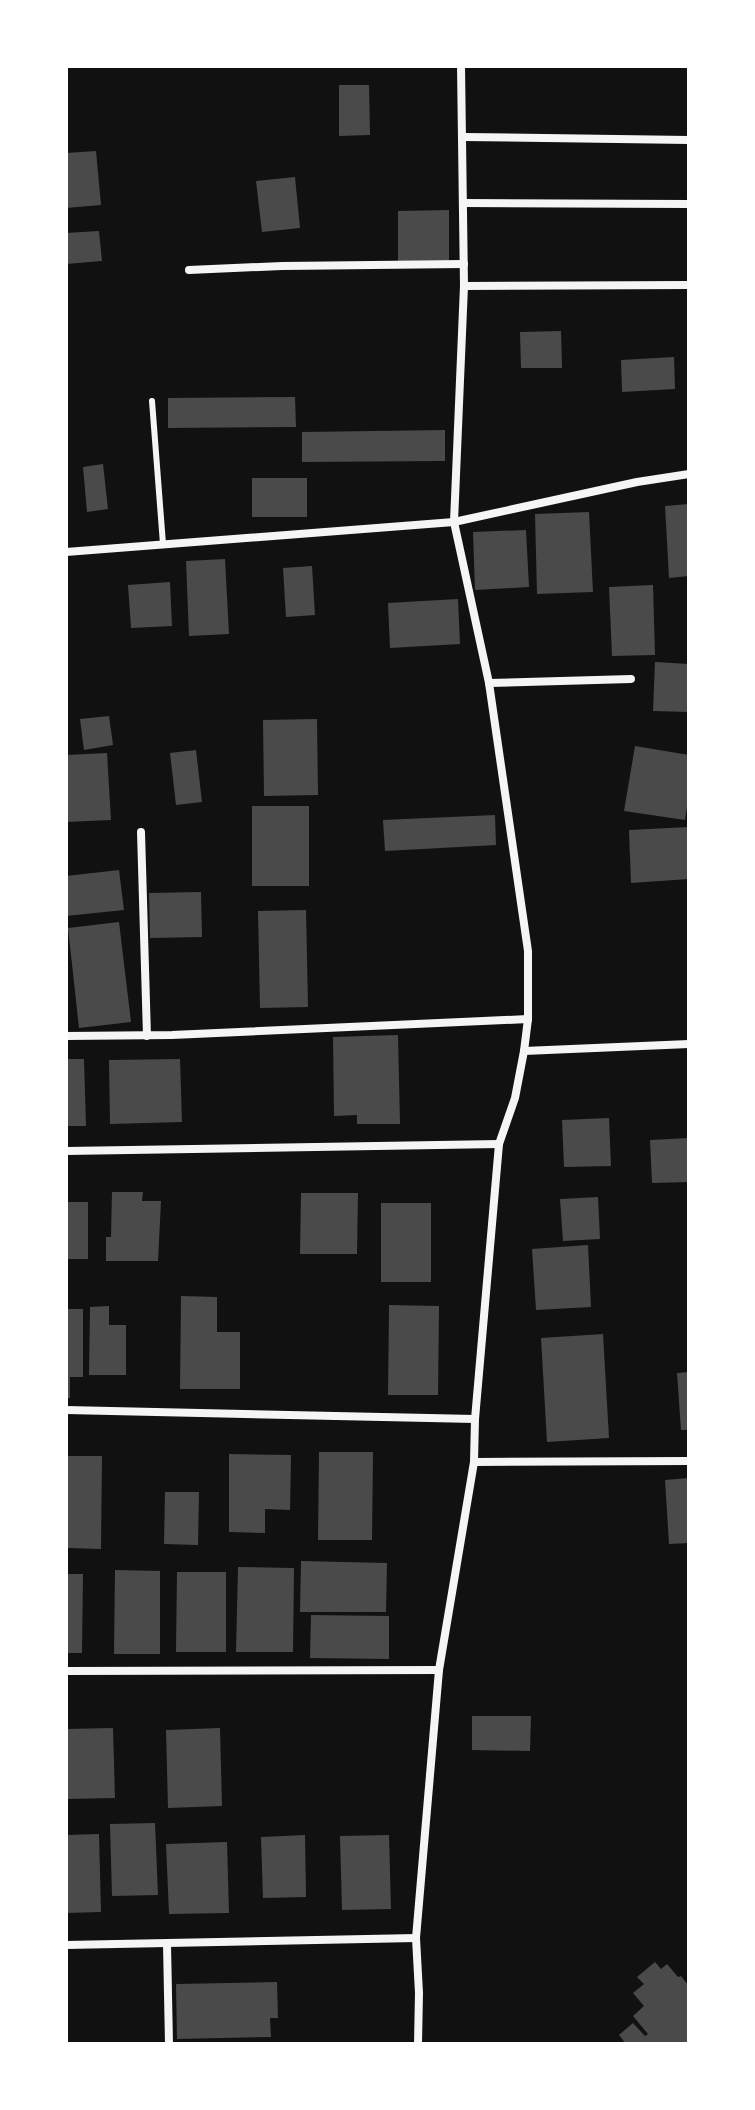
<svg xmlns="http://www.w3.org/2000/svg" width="755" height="2110" font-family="'Fira Sans Condensed',sans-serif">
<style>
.building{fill:#4a4a4a}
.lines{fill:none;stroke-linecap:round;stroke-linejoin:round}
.service{stroke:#f5f5f5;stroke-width:6}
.minor{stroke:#f5f5f5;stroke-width:8}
</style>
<rect width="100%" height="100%" fill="#111"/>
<g class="building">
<polygon points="339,85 369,85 370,135 339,136"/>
<polygon points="96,151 101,205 66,208 66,153"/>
<polygon points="295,177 300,228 262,232 256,181"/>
<polygon points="449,210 449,261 398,261 398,211"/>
<polygon points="99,231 102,261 66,264 66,233"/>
<polygon points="561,331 562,368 521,368 520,332"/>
<polygon points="674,357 675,389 622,392 621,360"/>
<polygon points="295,397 296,427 168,428 168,398"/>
<polygon points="445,430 445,461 302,462 302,432"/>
<polygon points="103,464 108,509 87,512 83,467"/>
<rect x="252" y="478" width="55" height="39"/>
<polygon points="689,504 689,576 669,578 665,506"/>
<polygon points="589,512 593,592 537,594 535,514"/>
<polygon points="526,530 529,587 475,590 473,532"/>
<polygon points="225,559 229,634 189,636 186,561"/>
<polygon points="312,566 315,615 286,617 283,568"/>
<polygon points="170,582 172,626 131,628 128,585"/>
<polygon points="653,585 655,655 612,656 609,587"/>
<polygon points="458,599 460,644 390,648 388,603"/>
<polygon points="655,662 689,664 689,712 653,711"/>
<polygon points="109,716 113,745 84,750 80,719"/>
<polygon points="317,719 318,795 264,796 263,720"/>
<polygon points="635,746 689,755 689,795 685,820 624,811"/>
<polygon points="196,750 202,802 176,805 170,753"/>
<polygon points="107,753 111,820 66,822 66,755"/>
<rect x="252" y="806" width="57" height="80"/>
<polygon points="495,815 496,845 385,851 383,820"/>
<polygon points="689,827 689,879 631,883 629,830"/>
<polygon points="119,870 124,910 66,916 66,876"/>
<polygon points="201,892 202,937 150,938 149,893"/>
<polygon points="306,910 308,1007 260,1008 258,911"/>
<polygon points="119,922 131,1022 79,1028 68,928"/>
<polygon points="398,1035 400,1124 357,1124 357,1115 334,1116 333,1037"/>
<polygon points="66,1059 84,1059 86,1126 66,1126"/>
<polygon points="180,1059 182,1122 110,1124 109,1060"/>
<polygon points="609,1118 611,1166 564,1167 562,1120"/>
<polygon points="689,1138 689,1182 652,1183 650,1140"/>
<polygon points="112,1192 143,1192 142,1201 161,1201 158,1261 106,1261 106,1237 111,1237"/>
<polygon points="301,1193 358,1193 357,1254 300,1254"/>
<polygon points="598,1197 600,1239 563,1241 560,1199"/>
<rect x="66" y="1202" width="22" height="57"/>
<rect x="381" y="1203" width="50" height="79"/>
<polygon points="588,1245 591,1307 536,1310 532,1249"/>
<polygon points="181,1296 217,1297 217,1332 240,1332 240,1389 180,1389"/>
<polygon points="389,1305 439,1306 438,1395 388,1395"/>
<polygon points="109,1306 109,1325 126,1325 126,1375 89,1375 90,1307"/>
<polygon points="66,1309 83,1309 83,1377 70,1377 70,1398 66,1398"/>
<polygon points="603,1334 609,1438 547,1442 541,1338"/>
<polygon points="689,1372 689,1430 681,1430 677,1373"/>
<polygon points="319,1452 373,1452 372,1540 318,1540"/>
<polygon points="229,1454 291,1455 290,1510 265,1509 265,1533 229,1532"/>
<polygon points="66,1456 102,1456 101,1549 66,1548"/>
<polygon points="689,1478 689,1543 669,1544 665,1480"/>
<polygon points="165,1492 199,1492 198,1545 164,1544"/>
<polygon points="301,1561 387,1563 386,1612 300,1612"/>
<polygon points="238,1567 294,1568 293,1652 236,1652"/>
<polygon points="115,1570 160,1571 160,1654 114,1654"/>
<polygon points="177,1572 226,1572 226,1652 176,1652"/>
<polygon points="66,1574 83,1574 82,1653 66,1653"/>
<polygon points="311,1615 389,1616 389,1659 310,1658"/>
<polygon points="472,1716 531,1716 530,1751 472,1750"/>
<polygon points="113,1728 115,1798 66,1799 66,1729"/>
<polygon points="220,1728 222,1806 168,1808 166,1730"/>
<polygon points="155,1823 158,1895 112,1896 110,1824"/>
<polygon points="99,1834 101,1912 66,1913 66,1835"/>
<polygon points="305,1835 306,1897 263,1898 261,1837"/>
<polygon points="389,1835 391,1909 342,1910 340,1836"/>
<polygon points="227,1842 229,1913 169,1914 166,1844"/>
<polygon points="655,1962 661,1969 667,1964 678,1977 681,1976 689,1986 689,2044 626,2044 619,2035 633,2023 645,2036 648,2034 633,2016 644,2006 633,1993 644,1984 637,1977"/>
<polygon points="277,1982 278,2018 270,2018 271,2037 177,2039 176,1984"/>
</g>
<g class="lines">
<polyline class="service" points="152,401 163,544"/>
<g class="minor">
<polyline points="463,137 689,140"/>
<polyline points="463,203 689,204"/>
<polyline points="189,270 282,266 464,264"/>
<polyline points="464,286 689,285"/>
<polyline points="66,552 454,522 637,482 689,474"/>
<polyline points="489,683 631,679"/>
<polyline points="141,832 147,1036"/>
<polyline points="66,1036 172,1035 528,1019"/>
<polyline points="524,1051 689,1044"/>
<polyline points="66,1151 499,1144"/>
<polyline points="66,1410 475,1419"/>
<polyline points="474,1462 689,1461"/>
<polyline points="66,1671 439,1670"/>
<polyline points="167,1944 169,2044"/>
<polyline points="66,1945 416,1938"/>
<polyline points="418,2044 419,1993 416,1938 439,1670 474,1462 475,1419 499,1144 515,1098 524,1051 528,1019 528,951 489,683 454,522 464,286 461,66"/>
</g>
</g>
<rect width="755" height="2110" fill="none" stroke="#ffffff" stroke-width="136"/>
</svg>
